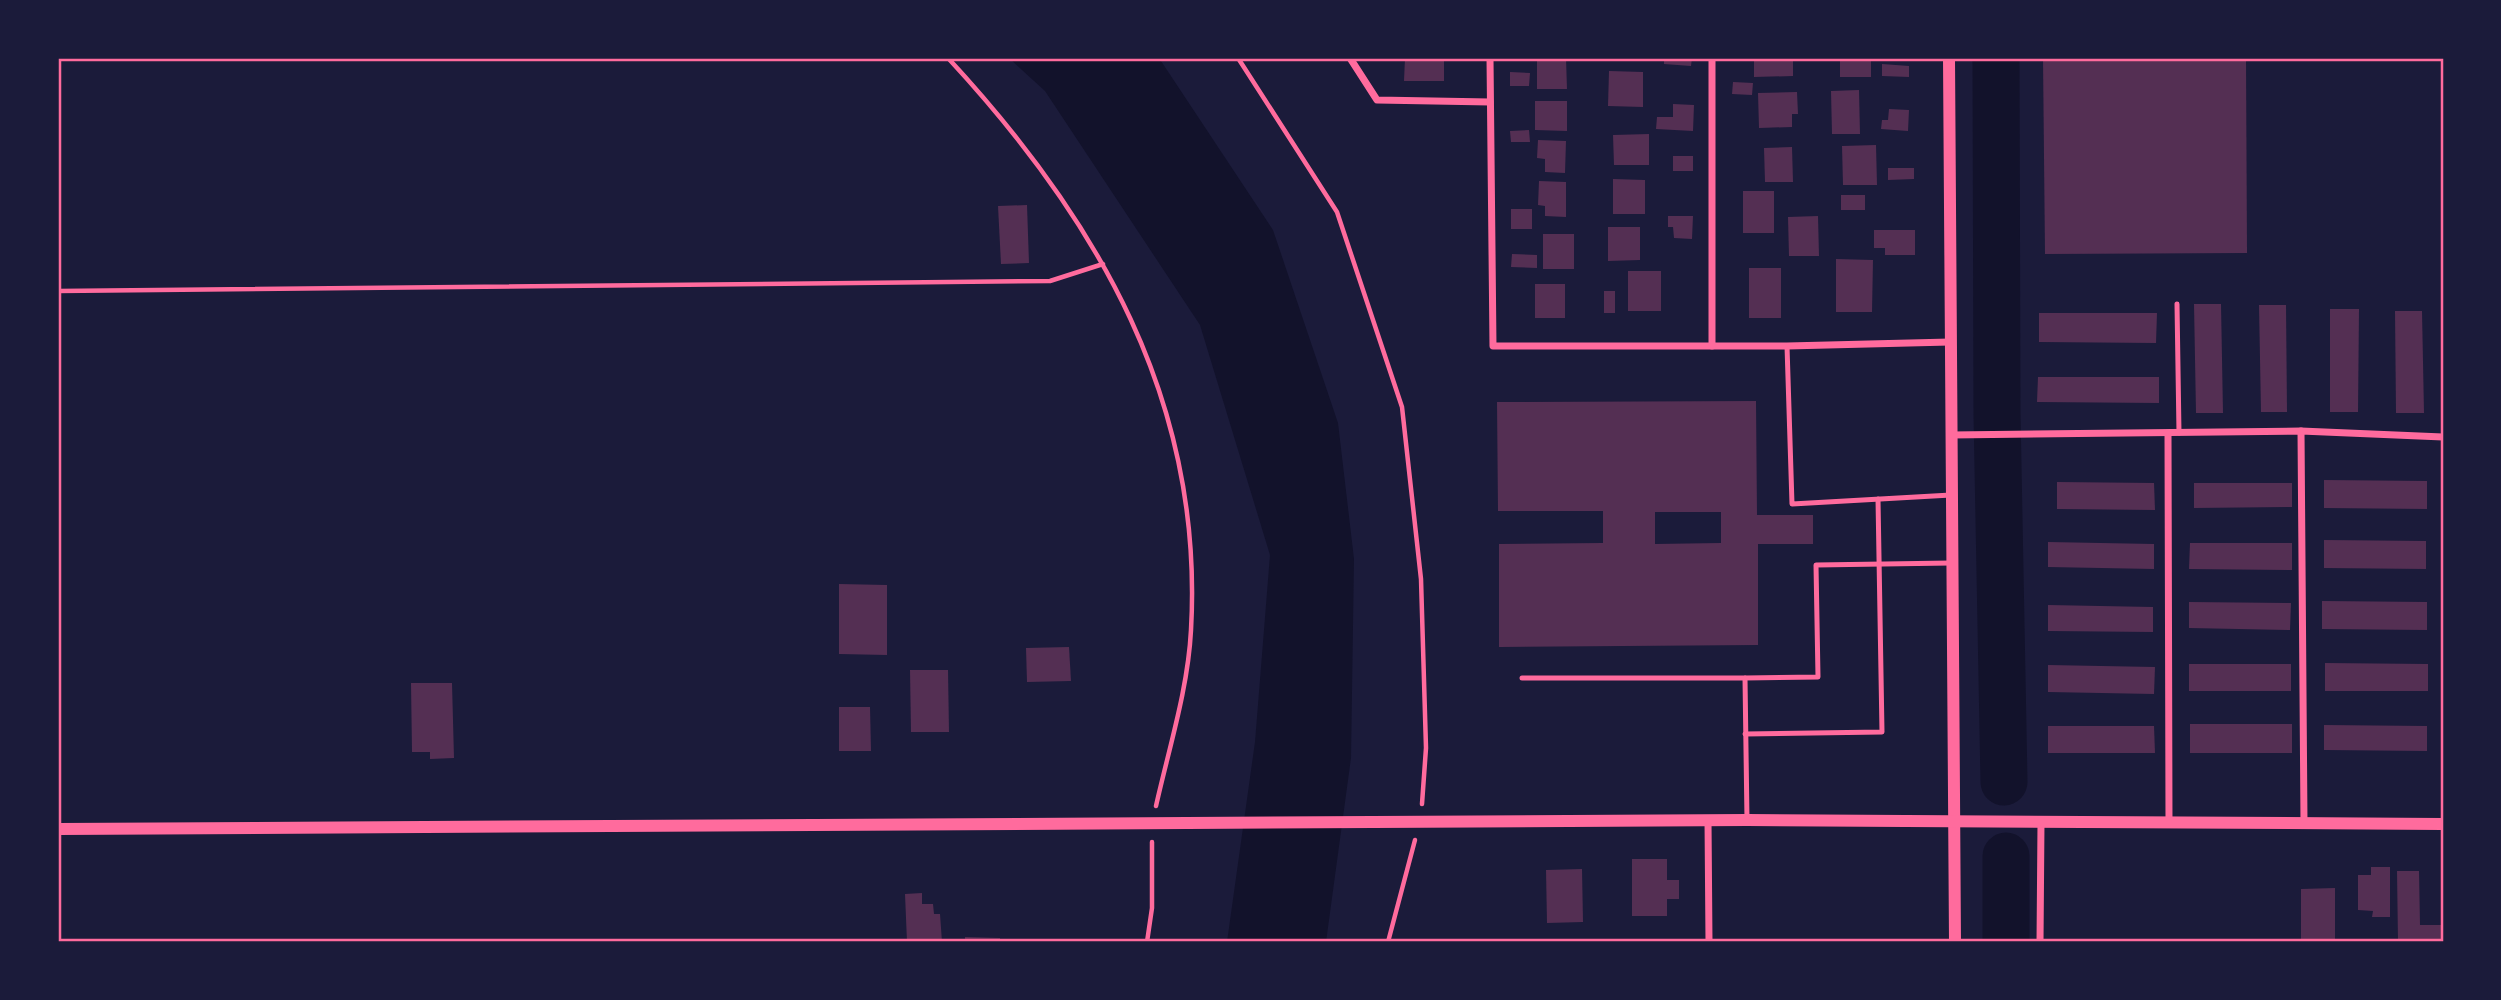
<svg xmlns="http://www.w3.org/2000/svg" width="2501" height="1000" font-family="Jost,sans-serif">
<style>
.water{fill:#12122b}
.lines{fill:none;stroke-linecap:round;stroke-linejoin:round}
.river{stroke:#12122b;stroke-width:47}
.building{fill:#542f53;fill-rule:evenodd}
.path{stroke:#ff6b9d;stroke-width:4.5}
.service{stroke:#ff6b9d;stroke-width:5}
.minor{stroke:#ff6b9d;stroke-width:7}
.tertiary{stroke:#ff6b9d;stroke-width:12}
.neatline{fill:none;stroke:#ff6b9d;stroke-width:2.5}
</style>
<rect width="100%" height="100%" fill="#1b1b3a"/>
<polygon class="water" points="1009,58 1159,58 1273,230 1338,423 1354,559 1351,758 1326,942 1227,942 1255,742 1270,555 1200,325 1045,91"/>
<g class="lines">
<g class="river">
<polyline points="1996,58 1997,414 2004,782"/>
<polyline points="2006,942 2006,856"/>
</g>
</g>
<g class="building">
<polygon points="1405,58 1444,58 1444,81 1404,81"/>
<polygon points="1537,58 1566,58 1567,89 1537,89"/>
<polygon points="1632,58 1650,58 1650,61 1632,60"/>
<polygon points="1664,58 1692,58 1691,66 1664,64"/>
<polygon points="1754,58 1793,58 1793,76 1754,77"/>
<rect x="1840" y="58" width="31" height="19"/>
<polygon points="2043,58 2246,58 2247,253 2045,254"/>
<polygon points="1882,64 1909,66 1909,77 1882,76"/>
<polygon points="1609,71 1643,72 1643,107 1608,106"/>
<polygon points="1510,72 1530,73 1529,86 1510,86"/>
<polygon points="1733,82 1753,83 1752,95 1732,94"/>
<polygon points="1859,90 1860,134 1832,134 1831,91"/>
<polygon points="1797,92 1798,114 1792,114 1792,127 1759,128 1758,93"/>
<polygon points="1535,101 1567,101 1567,131 1535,130"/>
<polygon points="1673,104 1694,105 1693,131 1656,129 1657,117 1673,117"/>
<polygon points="1889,109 1909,110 1908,131 1881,129 1882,120 1888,120"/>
<polygon points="1529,130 1530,142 1511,142 1510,131"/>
<polygon points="1649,134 1649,165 1614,165 1613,135"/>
<polygon points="1538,140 1566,141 1565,173 1545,172 1545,159 1537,158"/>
<polygon points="1876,145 1877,185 1843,185 1842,146"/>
<polygon points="1792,147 1793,182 1765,182 1764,148"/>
<rect x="1673" y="156" width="20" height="15"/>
<polygon points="1888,168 1914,168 1914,179 1888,180"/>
<polygon points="1613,179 1645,180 1645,214 1613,214"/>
<polygon points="1539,181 1566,182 1566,217 1545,216 1545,206 1538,205"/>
<rect x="1743" y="191" width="31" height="42"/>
<rect x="1841" y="195" width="24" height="15"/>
<polygon points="1027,205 1029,263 1001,264 998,206"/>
<rect x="1511" y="209" width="21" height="20"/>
<polygon points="1668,216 1693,216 1692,239 1674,238 1673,227 1668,227"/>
<polygon points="1818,216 1819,256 1789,256 1788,217"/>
<polygon points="1608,227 1640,227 1640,260 1608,261"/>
<polygon points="1874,230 1915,230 1915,255 1885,255 1885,248 1874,248"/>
<rect x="1543" y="234" width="31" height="35"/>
<polygon points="1512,254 1537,255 1537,268 1511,267"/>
<polygon points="1836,259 1873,260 1872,312 1836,312"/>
<rect x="1749" y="268" width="32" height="50"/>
<rect x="1628" y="271" width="33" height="40"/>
<rect x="1535" y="284" width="30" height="34"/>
<rect x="1604" y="291" width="11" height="22"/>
<polygon points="2194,304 2221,304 2223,413 2196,413"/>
<polygon points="2259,305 2286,305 2287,412 2261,412"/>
<polygon points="2330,309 2359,309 2358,412 2330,412"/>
<polygon points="2395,311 2422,311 2424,413 2396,413"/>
<polygon points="2039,313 2157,313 2156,343 2039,342"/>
<polygon points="2038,377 2159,377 2159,403 2037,402"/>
<path d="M1756,401l1,114h56v29h-55v101l-259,2v-103l104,-1v-32h-105l-1,-109zM1655,512h66v31l-66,1z"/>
<polygon points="2324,480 2427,481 2427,509 2324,508"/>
<polygon points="2057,482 2154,483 2155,510 2057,509"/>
<polygon points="2194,483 2292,483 2292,507 2194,508"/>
<polygon points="2324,540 2426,541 2426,569 2324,568"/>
<polygon points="2048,542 2154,544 2154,569 2048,567"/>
<polygon points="2190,543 2292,543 2292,570 2189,569"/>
<polygon points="839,584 887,585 887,655 839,654"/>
<polygon points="2322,601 2427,602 2427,630 2322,629"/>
<polygon points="2189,602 2291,603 2290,630 2189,628"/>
<polygon points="2048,605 2153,607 2153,632 2048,631"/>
<polygon points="1069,647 1071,681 1027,682 1026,648"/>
<polygon points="2325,663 2428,664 2428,691 2325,691"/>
<rect x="2189" y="664" width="102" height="27"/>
<polygon points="2048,665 2155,667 2154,694 2048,692"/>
<polygon points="910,670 948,670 949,732 911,732"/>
<polygon points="411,683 452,683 454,758 430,759 430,752 412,752"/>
<polygon points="839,707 870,707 871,751 839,751"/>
<rect x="2190" y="724" width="102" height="29"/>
<polygon points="2324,725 2427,726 2427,751 2324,750"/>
<polygon points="2048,726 2154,726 2155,753 2048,753"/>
<polygon points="1632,859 1667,859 1667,880 1679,880 1679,899 1667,899 1667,916 1632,916"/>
<polygon points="2371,867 2390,867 2390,917 2372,917 2373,911 2358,910 2358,875 2371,875"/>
<polygon points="1582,869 1583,922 1547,923 1546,870"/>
<polygon points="2397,871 2419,871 2420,925 2443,925 2443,942 2398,942"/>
<polygon points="2335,888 2335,942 2301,942 2301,889"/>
<polygon points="922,893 922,904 933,904 934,914 940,914 942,942 907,942 905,894"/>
<polygon points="965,937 1000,938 1000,942 965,942"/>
</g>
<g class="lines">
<g class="path">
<path d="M948,58c150,162 256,344 243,572 -3,59 -22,118 -35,176"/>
<polyline points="1238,58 1337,212 1402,407 1421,579 1426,748 1422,804"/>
<polyline points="58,291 1050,281 1103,264"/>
<polyline points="1147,942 1152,908 1152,842"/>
<polyline points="1388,942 1415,840"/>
</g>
<g class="service">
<polyline points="2177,304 2179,433"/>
<polyline points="1787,346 1792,504 1951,495"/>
<polyline points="1522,678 1745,678"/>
<polyline points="1745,734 1882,732 1878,499"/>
<polyline points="1747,820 1745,678 1818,677 1816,565 1951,563"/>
</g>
<g class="minor">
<polyline points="1350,58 1377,100 1490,102"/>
<polyline points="1490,58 1493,346 1787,346 1950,342"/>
<polyline points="1712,58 1712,346"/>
<polyline points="2301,431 2304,822"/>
<polyline points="2168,433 2169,821"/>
<polyline points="1951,435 2301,431 2443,437"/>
<polyline points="1708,820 1709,942"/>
<polyline points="2040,942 2041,823"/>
</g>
<g class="tertiary">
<polyline points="1949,58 1955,942"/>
<polyline points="58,829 1747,820 2443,824"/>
</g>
</g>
<rect width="2501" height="1000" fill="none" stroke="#1b1b3a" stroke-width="119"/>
<rect x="60" y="60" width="2382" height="880" class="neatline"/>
</svg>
